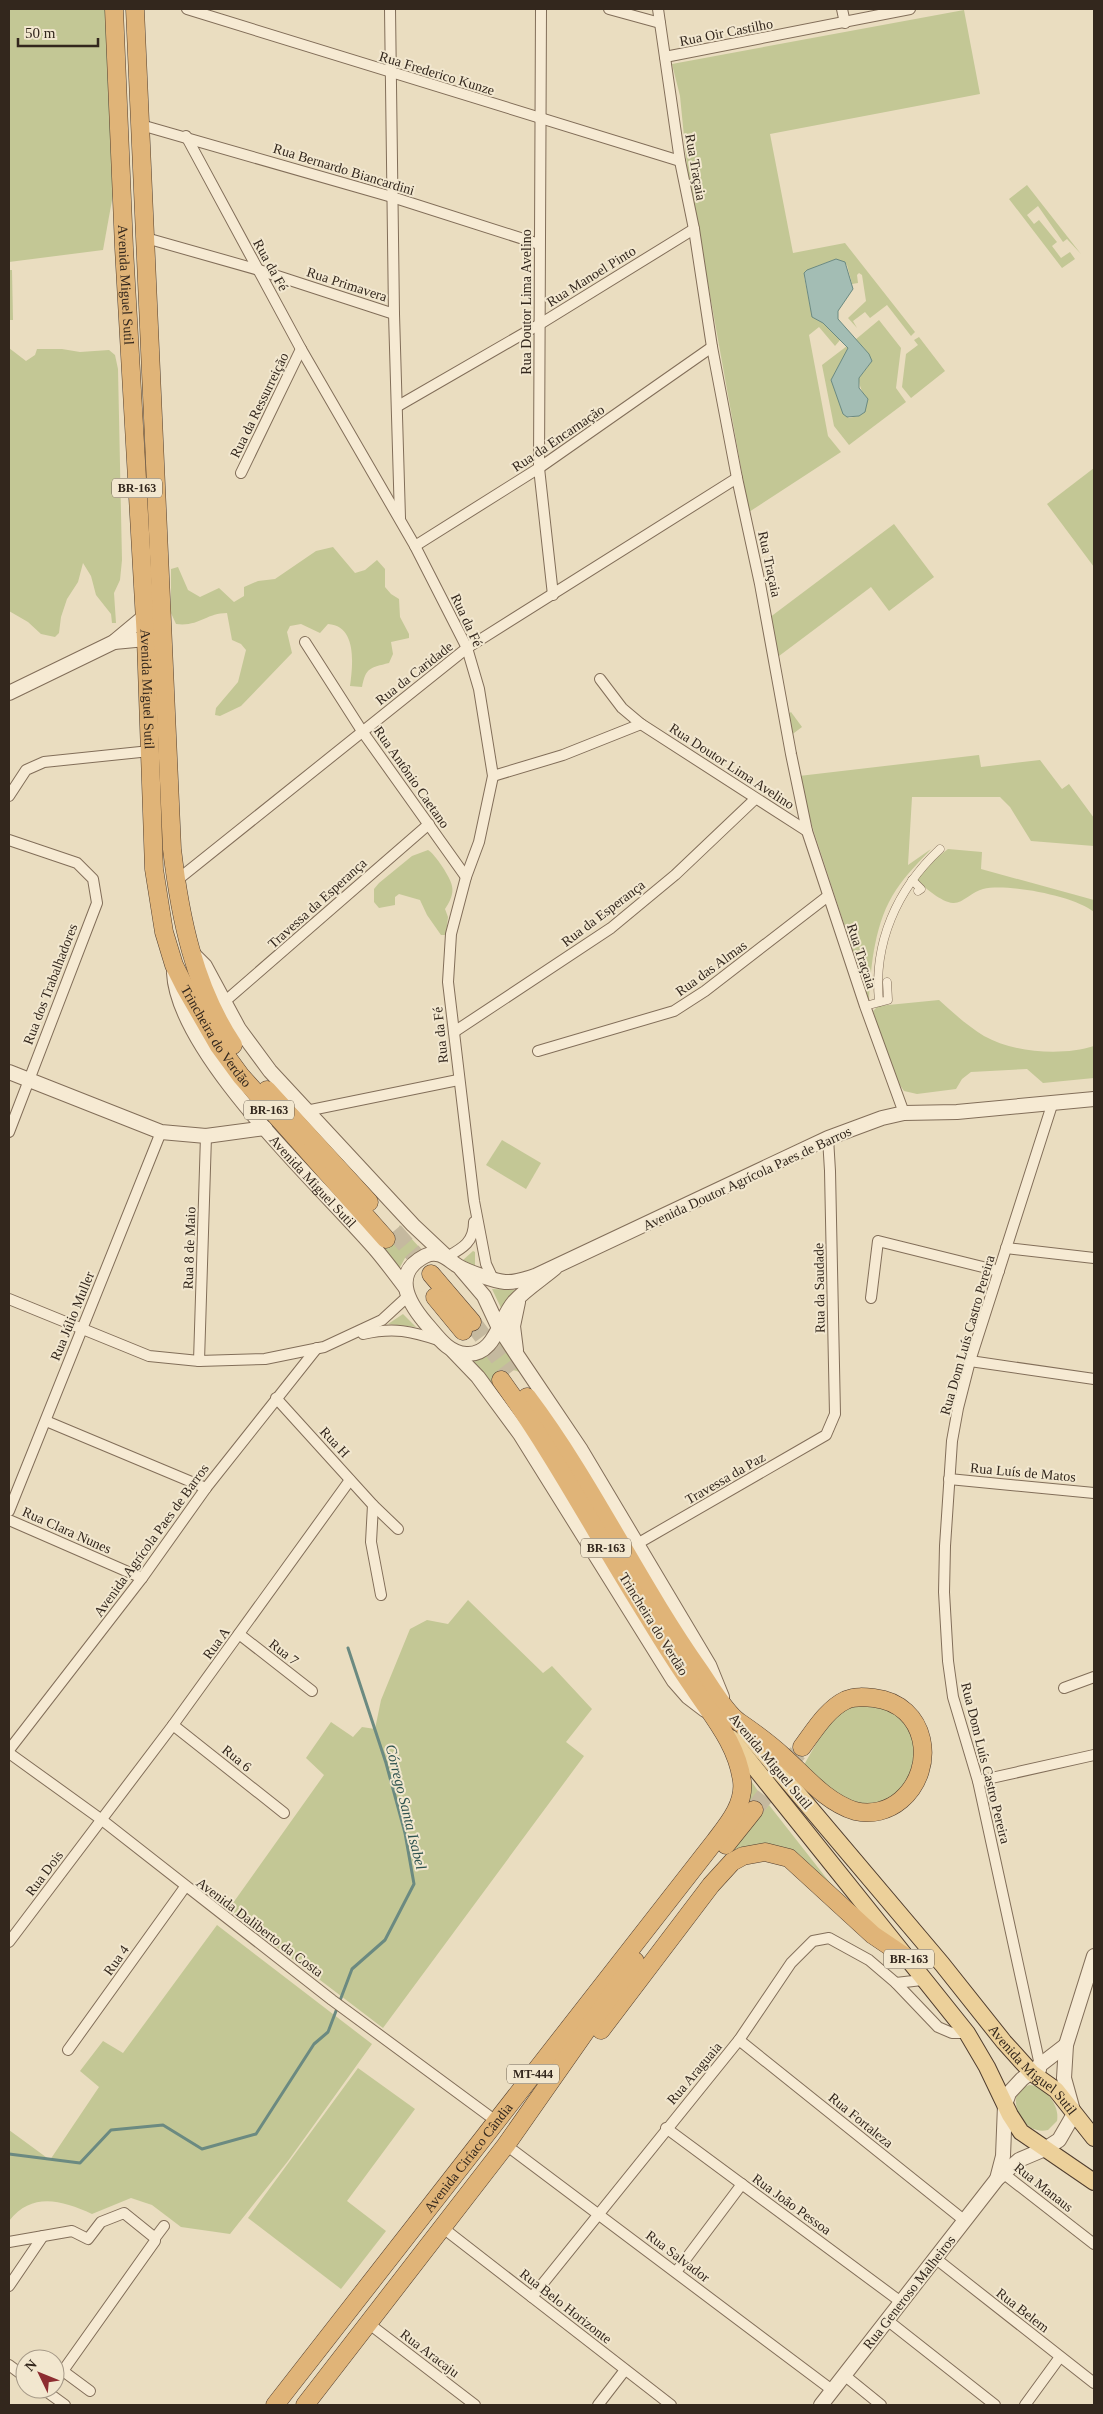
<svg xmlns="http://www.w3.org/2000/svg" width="1103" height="2414" font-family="Georgia,serif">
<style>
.green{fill:#c3c795}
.water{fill:#a3bdb4;stroke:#6b8a81}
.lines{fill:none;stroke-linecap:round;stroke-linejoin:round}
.stream{stroke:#6b8a81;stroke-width:3}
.trunk-tunnel{stroke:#c5b99f;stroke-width:18;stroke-dasharray:18 9;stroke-linecap:butt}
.pedestrian-casing{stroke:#826e59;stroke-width:9}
.minor-casing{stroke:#826e59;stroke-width:12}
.tertiary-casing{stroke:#826e59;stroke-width:16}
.primary-casing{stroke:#503d2e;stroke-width:18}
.trunk-casing{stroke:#503d2e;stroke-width:19}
.pedestrian{stroke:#f6ead3;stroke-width:8}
.minor{stroke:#f6ead3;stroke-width:10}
.tertiary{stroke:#f6ead3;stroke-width:14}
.primary{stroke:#ecd09a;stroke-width:16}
.trunk{stroke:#e0b478;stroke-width:18}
.labels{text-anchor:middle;stroke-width:4;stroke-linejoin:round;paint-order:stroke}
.shield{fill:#f2e7cf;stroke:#6c6152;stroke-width:1}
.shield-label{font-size:12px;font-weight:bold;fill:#33271d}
.street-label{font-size:14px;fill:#33271d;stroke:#f2e7cf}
.water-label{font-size:15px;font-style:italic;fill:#2d524e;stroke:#f2e7cf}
</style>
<rect width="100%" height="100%" fill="#eaddc0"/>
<g class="green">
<polygon points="9,9 106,9 114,189 103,250 9,262"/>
<polygon points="964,10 980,94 770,134 793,253 845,243 915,332 911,336 887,305 870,318 865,312 853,321 857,328 848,318 866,301 862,275 859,273 857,275 858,283 852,284 847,265 836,259 817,266 804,276 812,316 823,323 840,340 835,346 819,327 809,335 828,436 841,452 749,512 687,167 680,96 672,64"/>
<polygon points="1027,185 1081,254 1067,239 1063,242 1038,206 1027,215 1034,224 1039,220 1057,242 1052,246 1061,258 1070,252 1075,259 1062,268 1009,199"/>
<polygon points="9,270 12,270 13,320 9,320"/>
<path d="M879,320l22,28 -5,40 10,14 -57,43 -15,-19 -12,-61 25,-19 1,3 -17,31 14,35 4,3 10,-2c15,-19 0,-20 0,-38l11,-14 -6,-16 -9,-8z"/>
<polygon points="919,337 945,371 911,398 902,387 906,354 918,345 914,340"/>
<polygon points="9,348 26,361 35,355 37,349 62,349 80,352 109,350 115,355 118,369 122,560 120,580 114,593 116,623 112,623 111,614 96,595 91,576 83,563 78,582 67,599 61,617 59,633 55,637 41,634 28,622 9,611"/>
<polygon points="1094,468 1094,567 1047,504"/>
<polygon points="894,524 934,577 889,611 871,587 779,656 769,618"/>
<path d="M333,547l22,26 10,-3 12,-10 8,9v18l6,7 8,5 1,18 9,17v4l-18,4 2,12 -4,9c-19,5 -23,4 -27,24l-12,-1c3,-22 7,-60 -22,-62l-8,9 -19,-9 -11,2 -3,6 5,21 -51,53 -21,10 -5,-1 1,-7 22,-26 8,-32 -5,-6 -9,-4 -5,-27c-21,0 -28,14 -51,11l-5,-11v-44l7,-2 10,23 12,7 19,-9 15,14 10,-6v-9l14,-6 17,-2 41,-28z"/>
<polygon points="791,712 802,727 790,736 787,715"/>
<path d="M979,755l2,12 59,-7 22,29 7,-5 25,34v28l-63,-5 -21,-34 -10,-10h-88l-4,68 23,-16c-12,13 -25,26 -35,41 -21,31 -25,74 -27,110l-57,-174 -13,-50z"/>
<path d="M948,849l34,3 -1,17 113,31v12c-19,-16 -87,-29 -111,-23 -10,2 -21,15 -30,14 -12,-1 -27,-15 -36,-22l8,-18 10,-4z"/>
<path d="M428,850c7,4 23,28 24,36 2,8 -3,17 -7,23l3,8 -2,18h-5l-14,-20 -7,-15 -21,-6 -4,3v8l-16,3 -5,-6v-13l5,-6 33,-27z"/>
<path d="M939,1000c14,13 29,26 45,36 30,17 79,20 110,10v32l-51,5 -16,-14 -56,3 -9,7 -6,10 -39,5 -13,-3 -9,-13 -22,-67 5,-5z"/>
<polygon points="502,1140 541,1163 526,1189 486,1165"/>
<path d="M399,1225l21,23 -15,10 -6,11 -22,-25c13,0 25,-2 22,-19z"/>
<polygon points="473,1251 475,1252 475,1266 463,1260"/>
<polygon points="492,1289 516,1290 516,1292 501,1308"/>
<polygon points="403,1314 416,1327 388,1324"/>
<path d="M499,1342l22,31c-14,-9 -28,3 -26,18l-22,-31 14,-4z"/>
<polygon points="468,1600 543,1673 552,1666 592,1709 566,1742 584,1756 383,2028 228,1910 324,1775 306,1758 331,1722 353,1737 362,1727 375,1729 381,1700 410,1629 427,1620 448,1624"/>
<path d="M856,1704c9,1 23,-1 30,2 4,2 9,7 12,10 40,35 4,101 -42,87 -21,-6 -36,-25 -52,-38 14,-24 26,-50 52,-61z"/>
<polygon points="749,1778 758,1791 730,1830"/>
<polygon points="769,1805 838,1893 764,1846 750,1846 725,1858"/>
<path d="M217,1925l155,119 -84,117 -58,73 -49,-7 -29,-22 -21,-7 -39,16c-31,-14 -60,-22 -83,7v-91l41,30 49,-73 -19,-16 23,-30 20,12z"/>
<polygon points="358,2068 415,2109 347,2201 386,2231 341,2289 248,2218"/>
<path d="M1029,2085c16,1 31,20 28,36l-9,9c-19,5 -34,-15 -32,-33l7,-9z"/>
</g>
<polygon class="water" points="836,259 845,262 853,289 838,311 838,319 869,354 872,361 859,378 859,388 868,399 865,412 859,416 847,417 843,414 831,380 848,348 823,323 812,317 804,273 807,270"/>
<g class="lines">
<polyline class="stream" points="9,2154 80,2163 111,2130 163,2125 202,2149 256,2134 314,2044 328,2032 352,1969 385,1940 414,1884 405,1833 386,1763 348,1648"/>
<g class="trunk-tunnel">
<polyline points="394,1231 431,1274"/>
<polyline points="472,1322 510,1373"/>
<polyline points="754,1810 802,1747"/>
</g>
<defs>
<g id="pedestrian">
<polyline points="912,880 921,889 918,891"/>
<path d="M879,1002c-6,-59 18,-113 61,-153"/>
<polyline points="865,1006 888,1000 887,982"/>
</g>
<g id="minor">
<polyline points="187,9 680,161"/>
<polyline points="390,9 394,314 400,518"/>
<polyline points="541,9 539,468 553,595"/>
<polyline points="609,9 660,23"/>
<polyline points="658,9 680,161 694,229 712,347 737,478 760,584 791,754 807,831 865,1006 904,1113"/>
<polyline points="842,9 845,23"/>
<polyline points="665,57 910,9"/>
<polyline points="141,125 392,197 539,244"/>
<polyline points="186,136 301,349 415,546 467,648 479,689 493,776 479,842 466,877 451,934 448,982 474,1201 486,1264 493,1279"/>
<polyline points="146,238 259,270 394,314"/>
<polyline points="398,406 540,324 694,229"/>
<polyline points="241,473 301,349"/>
<polyline points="415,546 539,468 712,347"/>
<polyline points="305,642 362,731 466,877"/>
<polyline points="600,679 622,708 641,724 807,831"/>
<polyline points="493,776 563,755 641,724"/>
<polyline points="9,796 26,770 44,762 150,751"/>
<polyline points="9,840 77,863 93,879 97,903 9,1132"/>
<polyline points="176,881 467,648 737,478"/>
<polyline points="223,1003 429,824"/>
<polyline points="454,1032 611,928 675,875 755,799"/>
<polyline points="538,1051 674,1011 705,991 828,896"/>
<polyline points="306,1111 458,1080"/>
<polyline points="1006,1248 1094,1258"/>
<path d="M447,1257c16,-9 27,-15 27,-35"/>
<polyline points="871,1298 878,1241 999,1271"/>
<polyline points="9,1299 149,1356 199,1361 265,1359 324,1347 382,1320 407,1297"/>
<path d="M363,1334c31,-7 48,-3 78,7"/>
<polyline points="199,1361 206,1136"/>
<polyline points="970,1361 1094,1379"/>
<polyline points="276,1398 373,1505 398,1529"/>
<polyline points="46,1421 206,1488"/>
<polyline points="949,1479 1094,1493"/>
<polyline points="373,1505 371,1542 381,1595"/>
<polyline points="9,1511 161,1132"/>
<polyline points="9,1520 142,1578"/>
<polyline points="637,1544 826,1435 835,1414 830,1171 828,1138"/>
<polyline points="239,1634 312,1691"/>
<polyline points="1064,1688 1094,1677"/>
<polyline points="173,1725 284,1813"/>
<polyline points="9,1750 142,1578 206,1488 317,1348"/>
<polyline points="9,1753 102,1820 332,2000 496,2121"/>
<polyline points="978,1781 1094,1755"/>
<polyline points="9,1942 173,1725 350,1480"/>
<polyline points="896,1983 922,1980"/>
<polyline points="739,2040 965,2221"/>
<polyline points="68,2050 185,1887"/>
<polyline points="1041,2070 978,1781 953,1697 948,1661 944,1592 945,1546 952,1441 958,1408 970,1361 1052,1105"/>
<polyline points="666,2128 901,2302"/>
<polyline points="506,2145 832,2390"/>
<polyline points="999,2170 1094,2244"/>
<polyline points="443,2228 671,2405"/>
<polyline points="155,2238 164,2226"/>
<polyline points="9,2242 72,2231 88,2239 101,2222 124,2213 155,2238 155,2241 55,2382"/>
<polyline points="935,2258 1094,2383"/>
<polyline points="676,2272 742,2184"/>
<polyline points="9,2286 43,2236"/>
<polyline points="532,2297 739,2040 791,1963 813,1941 829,1938 869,1960 896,1983 938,2027 952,2033 967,2033"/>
<polyline points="887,2320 995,2405"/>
<polyline points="368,2323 475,2405"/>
<polyline points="9,2365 25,2377"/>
<polyline points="63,2371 90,2391"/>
<polyline points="844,2375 881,2405"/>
<polyline points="43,2389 65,2405"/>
<polyline points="598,2405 625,2370"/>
<polyline points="1025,2405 1060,2357"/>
</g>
<g id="tertiary">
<polyline points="114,642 146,639"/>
<polyline points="9,693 114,642 144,617"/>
<polyline points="192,953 205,966 239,1029 270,1071 413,1225 447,1257"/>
<path id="s1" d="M174,973c4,82 149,215 203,278 10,12 19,24 28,36"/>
<polyline points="9,1072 161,1132 206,1136 265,1128"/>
<path d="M555,1268c-13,11 -29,21 -41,34 -15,17 -19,54 -48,52 -16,-1 -26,-14 -36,-26 -18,-20 -42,-53 -5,-72 14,-7 23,4 33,10 10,6 37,15 47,16 10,1 20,-3 30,-6l293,-138 54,-20 22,-5 53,-1 137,-13"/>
<polyline points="461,1269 484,1296 498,1326 517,1355 581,1450 709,1665 722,1697"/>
<polyline points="516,1350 513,1326 518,1302"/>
<polyline points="453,1351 478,1377 520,1434 674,1681 688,1697 705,1710"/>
<polyline points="997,2179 1003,2156 1005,2105 1009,2093 1022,2079 1066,2045"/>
<polyline points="821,2405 997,2179 1019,2160 1045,2149 1059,2140 1074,2114 1064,2078 1066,2045 1094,1956"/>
</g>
<g id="primary">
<path id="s2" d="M745,1731l197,233 62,78 28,31 24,17 38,48"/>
<polyline points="731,1738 967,2033 987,2067 1010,2115 1021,2132 1094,2182"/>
</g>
<g id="trunk">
<path id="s3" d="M114,9l10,239 22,391 8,230 10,63 10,33 11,22 34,59 22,30 145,163"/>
<path d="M135,9l37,840c8,68 22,138 61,196"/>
<polyline points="267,1090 369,1202"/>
<polyline points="431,1274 472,1322"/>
<polyline points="435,1297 463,1331"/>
<path d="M527,1397c65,86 110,185 172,273 10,14 26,43 40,52 16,11 31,22 45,35 21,19 42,45 71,54 16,4 33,0 46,-11 37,-32 26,-96 -27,-102 -9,-1 -19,-2 -28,2 -19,9 -32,31 -44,47"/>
<polyline points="726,1845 754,1810"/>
<polyline points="601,2030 711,1885 732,1862 743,1856 765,1852 789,1858 873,1935 910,1960"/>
<path id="s4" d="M275,2405l440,-564c13,-17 30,-37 27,-60 -5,-37 -29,-64 -48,-93 -16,-23 -31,-47 -45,-70 -50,-79 -93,-162 -148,-238"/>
<polyline points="305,2405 506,2145 635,1961"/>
</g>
</defs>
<use href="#pedestrian" class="pedestrian-casing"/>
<use href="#minor" class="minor-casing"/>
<use href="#tertiary" class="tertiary-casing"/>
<use href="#primary" class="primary-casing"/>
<use href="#trunk" class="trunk-casing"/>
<use href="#pedestrian" class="pedestrian"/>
<use href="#minor" class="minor"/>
<use href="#tertiary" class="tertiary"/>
<use href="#primary" class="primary"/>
<use href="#trunk" class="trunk"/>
</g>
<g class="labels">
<g class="shield">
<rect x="112" y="478.5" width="50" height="19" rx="4"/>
<rect x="244" y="1100.5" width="50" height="19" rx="4"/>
<rect x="581" y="1538.5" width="50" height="19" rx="4"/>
<rect x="884" y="1949.5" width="50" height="19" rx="4"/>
<rect x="507" y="2064.5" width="52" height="19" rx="4"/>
</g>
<g class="shield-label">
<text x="137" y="492">BR-163</text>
<text x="269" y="1114">BR-163</text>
<text x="606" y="1552">BR-163</text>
<text x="909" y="1963">BR-163</text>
<text x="533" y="2078">MT-444</text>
</g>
<g class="street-label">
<text transform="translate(726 32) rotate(-11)" y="5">Rua Oir Castilho</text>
<text transform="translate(437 73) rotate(17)" y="5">Rua Frederico Kunze</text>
<text transform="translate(696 167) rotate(80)" y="5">Rua Traçaia</text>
<text transform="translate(344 169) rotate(17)" y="5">Rua Bernardo Biancardini</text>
<text transform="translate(271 265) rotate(61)" y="5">Rua da Fé</text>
<text transform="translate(591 276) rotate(-32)" y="5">Rua Manoel Pinto</text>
<text transform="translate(347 284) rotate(18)" y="5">Rua Primavera</text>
<text dy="5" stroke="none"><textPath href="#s3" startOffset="276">Avenida Miguel Sutil</textPath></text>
<text transform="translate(526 302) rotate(-90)" y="5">Rua Doutor Lima Avelino</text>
<text transform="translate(259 405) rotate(-64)" y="5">Rua da Ressurreição</text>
<text transform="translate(558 438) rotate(-34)" y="5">Rua da Encarnação</text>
<text transform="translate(770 564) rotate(78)" y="5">Rua Traçaia</text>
<text transform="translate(467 620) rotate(65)" y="5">Rua da Fé</text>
<text transform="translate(414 673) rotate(-38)" y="5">Rua da Caridade</text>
<text dy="5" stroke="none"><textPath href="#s3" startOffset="681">Avenida Miguel Sutil</textPath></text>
<text transform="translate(732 766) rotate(33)" y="5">Rua Doutor Lima Avelino</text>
<text transform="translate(412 777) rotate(55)" y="5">Rua Antônio Caetano</text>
<text transform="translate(317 903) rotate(-42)" y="5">Travessa da Esperança</text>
<text transform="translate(603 913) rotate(-37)" y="5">Rua da Esperança</text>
<text transform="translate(862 956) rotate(72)" y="5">Rua Traçaia</text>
<text transform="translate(711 968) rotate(-36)" y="5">Rua das Almas</text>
<text transform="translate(50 984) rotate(-69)" y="5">Rua dos Trabalhadores</text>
<text transform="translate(440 1035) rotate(-96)" y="5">Rua da Fé</text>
<text dy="5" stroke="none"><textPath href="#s3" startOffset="1042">Trincheira do Verdão</textPath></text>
<text transform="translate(747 1178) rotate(-25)" y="5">Avenida Doutor Agrícola Paes de Barros</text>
<text dy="5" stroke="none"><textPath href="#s1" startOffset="254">Avenida Miguel Sutil</textPath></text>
<text transform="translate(189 1248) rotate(-88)" y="5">Rua 8 de Maio</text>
<text transform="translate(819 1288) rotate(-91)" y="5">Rua da Saudade</text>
<text transform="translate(72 1316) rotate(-68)" y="5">Rua Júlio Muller</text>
<text transform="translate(967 1335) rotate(-74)" y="5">Rua Dom Luís Castro Pereira</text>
<text transform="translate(335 1442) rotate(47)" y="5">Rua H</text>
<text transform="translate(1023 1472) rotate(5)" y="5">Rua Luís de Matos</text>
<text transform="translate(725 1478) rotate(-30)" y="5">Travessa da Paz</text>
<text transform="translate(67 1530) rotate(24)" y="5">Rua Clara Nunes</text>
<text transform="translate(151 1540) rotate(-54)" y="5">Avenida Agrícola Paes de Barros</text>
<text transform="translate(654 1624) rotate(58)" y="5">Trincheira do Verdão</text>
<text transform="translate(216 1643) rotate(-54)" y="5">Rua A</text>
<text transform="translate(284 1652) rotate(38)" y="5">Rua 7</text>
<text transform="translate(237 1758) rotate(39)" y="5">Rua 6</text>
<text transform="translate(771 1761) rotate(50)" y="5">Avenida Miguel Sutil</text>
<text transform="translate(986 1763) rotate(76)" y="5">Rua Dom Luís Castro Pereira</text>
<text transform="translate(44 1873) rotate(-53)" y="5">Rua Dois</text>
<text transform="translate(260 1927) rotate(37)" y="5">Avenida Daliberto da Costa</text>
<text transform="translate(116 1960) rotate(-55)" y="5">Rua 4</text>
<text dy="5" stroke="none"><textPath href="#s2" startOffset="445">Avenida Miguel Sutil</textPath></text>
<text transform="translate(694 2073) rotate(-50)" y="5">Rua Araguaia</text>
<text transform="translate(861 2120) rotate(39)" y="5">Rua Fortaleza</text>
<text dy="5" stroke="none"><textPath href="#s4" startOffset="314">Avenida Ciríaco Cândia</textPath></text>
<text transform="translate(1044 2187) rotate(38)" y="5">Rua Manaus</text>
<text transform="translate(792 2204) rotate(36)" y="5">Rua João Pessoa</text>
<text transform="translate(678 2256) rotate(37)" y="5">Rua Salvador</text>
<text transform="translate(909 2292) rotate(-52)" y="5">Rua Generoso Malheiros</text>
<text transform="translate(566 2306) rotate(38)" y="5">Rua Belo Horizonte</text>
<text transform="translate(1023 2310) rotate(38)" y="5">Rua Belem</text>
<text transform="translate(430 2353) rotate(37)" y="5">Rua Aracaju</text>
</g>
<g class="water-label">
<text transform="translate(406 1807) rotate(76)" y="5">Córrego Santa Isabel</text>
</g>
</g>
<rect width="1103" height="2414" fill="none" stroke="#33271d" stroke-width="20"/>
<g transform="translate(40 2374) rotate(313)"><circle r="24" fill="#f2e7cf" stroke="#a69a88"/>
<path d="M0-4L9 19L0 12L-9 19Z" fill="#8d2d31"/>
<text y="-8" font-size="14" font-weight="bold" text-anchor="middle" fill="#33271d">N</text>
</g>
<path d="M18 38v8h80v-8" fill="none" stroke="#33271d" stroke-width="2.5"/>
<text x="25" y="38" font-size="15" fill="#33271d" stroke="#f2e7cf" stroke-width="4" paint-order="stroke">50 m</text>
</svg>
